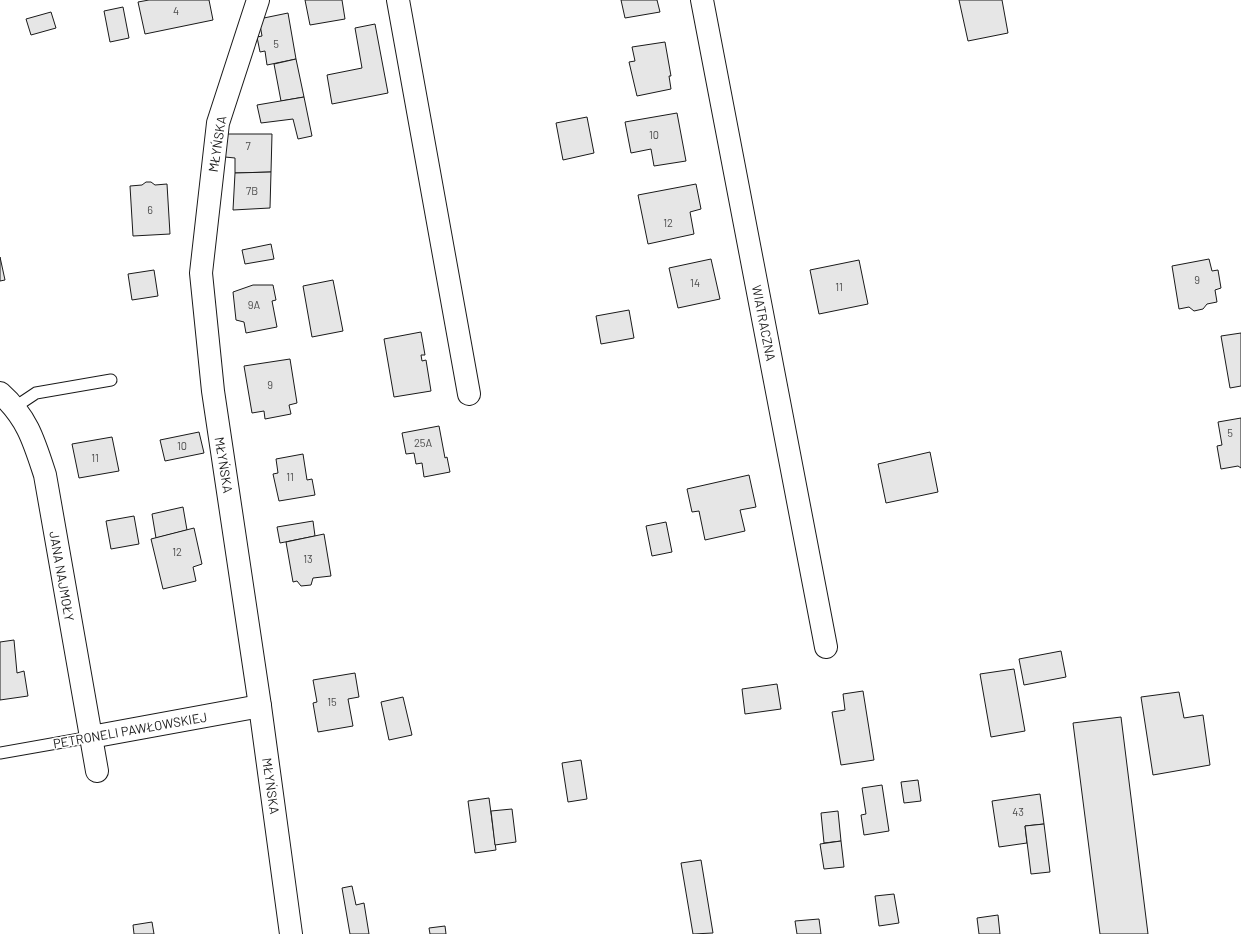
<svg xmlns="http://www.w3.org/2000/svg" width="1241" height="934" font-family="Barlow,sans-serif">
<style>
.building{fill:#e6e6e6;stroke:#1a1a1a}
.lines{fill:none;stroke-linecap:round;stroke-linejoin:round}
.service-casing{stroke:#1a1a1a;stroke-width:13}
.minor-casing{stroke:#1a1a1a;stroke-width:24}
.service{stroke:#fff;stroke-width:11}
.minor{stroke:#fff;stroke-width:22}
.labels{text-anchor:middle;stroke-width:3;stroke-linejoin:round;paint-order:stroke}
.number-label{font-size:11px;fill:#4d4d4d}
.street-label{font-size:13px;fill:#1a1a1a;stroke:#fff}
</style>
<rect width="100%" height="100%" fill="#fff"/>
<g class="building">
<polygon points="149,0 209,0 213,20 145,34 138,2"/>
<polygon points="305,0 342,0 345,19 310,25"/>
<polygon points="621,0 657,0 660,12 625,18"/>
<polygon points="959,0 1002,0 1008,33 968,41"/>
<polygon points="123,7 129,38 110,42 104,11"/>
<polygon points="51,12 56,28 31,35 26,19"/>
<polygon points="288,13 296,59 267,65 265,51 260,52 257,37 262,36 259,19"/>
<polygon points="375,24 388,93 332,104 327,75 362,68 355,28"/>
<polygon points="665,42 671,76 669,76 671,89 637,96 629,62 635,61 632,47"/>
<polygon points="296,59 304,97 281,101 274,64"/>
<polygon points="304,97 312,136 298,139 293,119 261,123 257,105"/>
<polygon points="677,113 686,161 654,166 651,149 631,153 625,122"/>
<polygon points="587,117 594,153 563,160 556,123"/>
<polygon points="225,134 272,134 271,172 235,173 235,158 225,157"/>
<polygon points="271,172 270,208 233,210 235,173"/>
<polygon points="146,182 151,182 155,185 167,184 170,234 133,236 130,186 142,185"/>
<polygon points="696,184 701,209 690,212 694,234 648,244 638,195"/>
<polygon points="271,244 274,259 245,264 242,250"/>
<polygon points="0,257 5,280 0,281"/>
<polygon points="711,259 720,299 678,308 669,268"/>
<polygon points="1209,259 1212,271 1218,270 1221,288 1215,290 1217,302 1207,304 1203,309 1194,311 1189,307 1179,309 1172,266"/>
<polygon points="859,260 868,304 819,314 810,270"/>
<polygon points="154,270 158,296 132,300 128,274"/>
<polygon points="333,280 343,331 312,337 303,286"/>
<polygon points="253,285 273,285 276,300 272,301 277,327 246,333 244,322 236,320 233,292"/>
<polygon points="629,310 634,338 601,344 596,316"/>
<polygon points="421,332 425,355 421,355 422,361 426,360 431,391 394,397 384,339"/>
<polygon points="1241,333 1241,386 1230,388 1221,336"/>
<polygon points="290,359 297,403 289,405 291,414 265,419 264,411 252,413 244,366"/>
<polygon points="1241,418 1241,468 1238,466 1221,469 1217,446 1222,445 1218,422"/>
<polygon points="439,426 445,458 447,457 450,472 424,477 422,463 416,464 414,453 406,454 402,433"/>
<polygon points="199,432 204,453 165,461 160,440"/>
<polygon points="112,437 119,471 79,478 72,444"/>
<polygon points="930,452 938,492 886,503 878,464"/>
<polygon points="303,454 307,480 312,479 315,495 279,501 273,474 278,473 276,459"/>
<polygon points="749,475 756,507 740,510 745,531 705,540 699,511 692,512 687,489"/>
<polygon points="183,507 187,530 156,538 152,514"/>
<polygon points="134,516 139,544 111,549 106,521"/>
<polygon points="313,521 315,536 280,543 277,527"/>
<polygon points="666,522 672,552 652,556 646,526"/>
<polygon points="194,528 202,564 193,567 196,581 163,589 151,539"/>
<polygon points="324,534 331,576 313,578 311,585 301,586 297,581 293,582 286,542"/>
<polygon points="14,640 17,673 24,671 28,696 0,700 0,642"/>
<polygon points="1061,651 1066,677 1024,685 1019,659"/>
<polygon points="1014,669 1025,731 991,737 980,674"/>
<polygon points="355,673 359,697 348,699 353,726 318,732 313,703 317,702 313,680"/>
<polygon points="777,684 781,709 745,714 742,689"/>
<polygon points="863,691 874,760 841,765 832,712 845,710 843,694"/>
<polygon points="1179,692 1184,718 1203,715 1210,765 1153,775 1141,697"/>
<polygon points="403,697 412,735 389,740 381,702"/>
<polygon points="1121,717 1148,934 1100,934 1073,723"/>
<polygon points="581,760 587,799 568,802 562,763"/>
<polygon points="918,780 921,801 904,803 901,782"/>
<polygon points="882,785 889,831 864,835 861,815 866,814 862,788"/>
<polygon points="1040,794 1044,824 1025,826 1027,843 999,847 992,801"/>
<polygon points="489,798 496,850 475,853 468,801"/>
<polygon points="512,809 516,842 495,845 491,811"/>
<polygon points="838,811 841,841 824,843 821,813"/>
<polygon points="1044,824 1050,872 1031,874 1025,826"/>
<polygon points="841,841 844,867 824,869 820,844"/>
<polygon points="701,860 713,933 693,934 681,863"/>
<polygon points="352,886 356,905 364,903 369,934 350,934 342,888"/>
<polygon points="894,894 899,923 879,926 875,896"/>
<polygon points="998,915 1000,934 979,934 977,918"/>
<polygon points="819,919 821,934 797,934 795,921"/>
<polygon points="152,922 154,934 134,934 133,925"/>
<polygon points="445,926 446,934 430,934 429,928"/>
</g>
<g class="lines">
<defs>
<g id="service">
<polyline points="15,407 36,393 111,380"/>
<polyline points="0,753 91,737"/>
</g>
<g id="minor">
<polyline points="258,0 218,123 201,273 213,391 260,706 291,934"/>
<polyline points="398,0 469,394"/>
<polyline points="702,0 826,647"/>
<path d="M0,393c27,24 34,48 45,82l52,296"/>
<polyline points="91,737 260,706"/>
</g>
</defs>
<use href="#service" class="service-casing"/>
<use href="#minor" class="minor-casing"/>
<use href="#service" class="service"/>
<use href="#minor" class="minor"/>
</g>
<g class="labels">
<g class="number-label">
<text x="176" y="15">4</text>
<text x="276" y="48">5</text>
<text x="654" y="139">10</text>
<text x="248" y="150">7</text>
<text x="252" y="195">7B</text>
<text x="150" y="214">6</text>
<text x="668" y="227">12</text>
<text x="1197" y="284">9</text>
<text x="695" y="287">14</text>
<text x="839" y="291">11</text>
<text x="254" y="309">9A</text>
<text x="270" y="389">9</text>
<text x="1230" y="437">5</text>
<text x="423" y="447">25A</text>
<text x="182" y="450">10</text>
<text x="95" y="462">11</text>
<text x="290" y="481">11</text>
<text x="177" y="556">12</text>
<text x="308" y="563">13</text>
<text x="332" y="706">15</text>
<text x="1018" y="816">43</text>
</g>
<g class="street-label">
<text transform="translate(217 144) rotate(-81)" y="5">MŁYŃSKA</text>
<text transform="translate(764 323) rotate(79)" y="5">WIATRACZNA</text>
<text transform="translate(224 465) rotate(81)" y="5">MŁYŃSKA</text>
<text transform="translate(62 576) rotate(80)" y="5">JANA NAJMOŁY</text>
<text transform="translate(130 730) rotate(-10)" y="5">PETRONELI PAWŁOWSKIEJ</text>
<text transform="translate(271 786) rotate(82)" y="5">MŁYŃSKA</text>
</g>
</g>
</svg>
